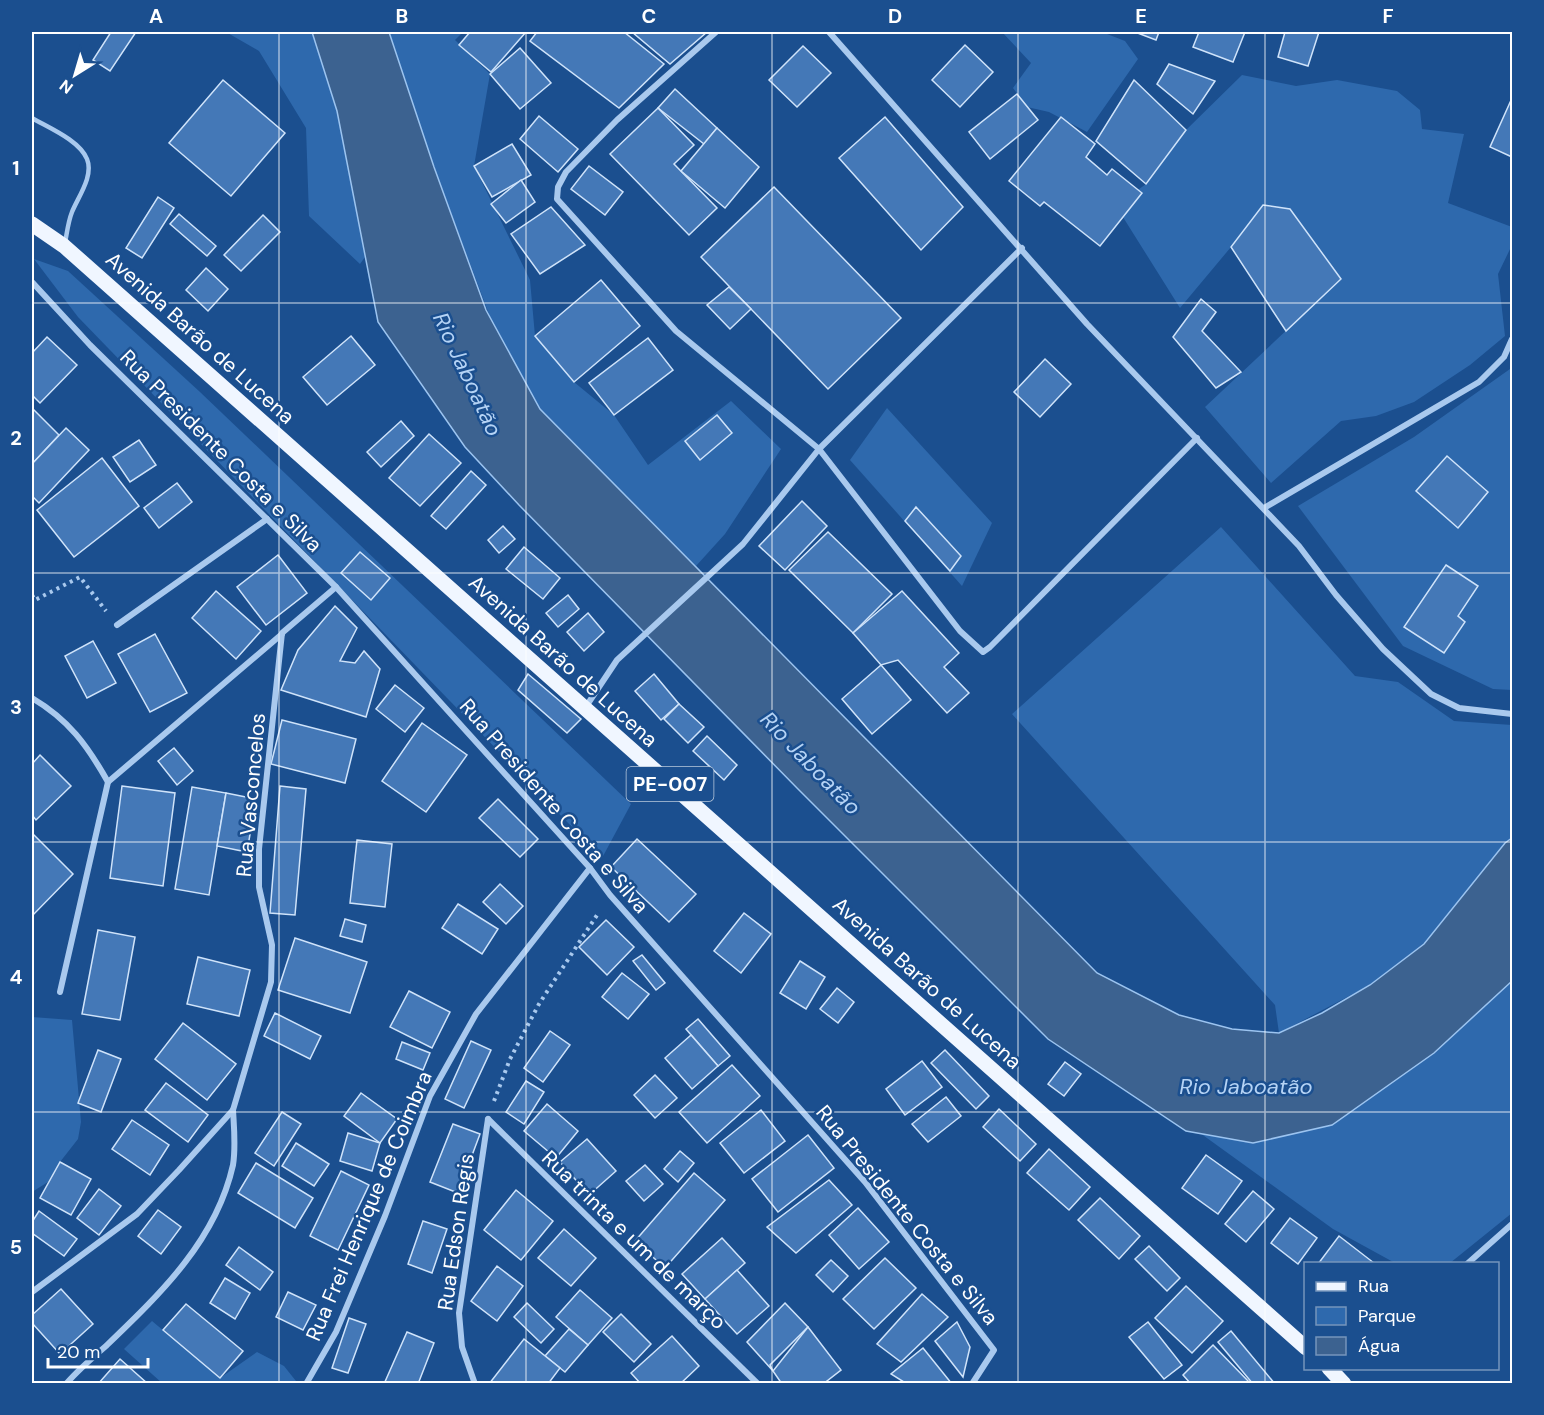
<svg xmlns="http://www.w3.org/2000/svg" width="1544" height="1415" font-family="'DM Sans',sans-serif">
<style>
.green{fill:#2e69ad}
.water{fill:#3c6290;stroke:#9cc4f0;stroke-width:1.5}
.building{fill:#4478b7;stroke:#cfe3fa;stroke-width:1.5}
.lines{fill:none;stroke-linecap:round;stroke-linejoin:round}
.path{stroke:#a9c9ee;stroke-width:4;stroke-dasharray:3 4.5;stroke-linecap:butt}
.lane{stroke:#a9c9ee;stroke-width:4.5}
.street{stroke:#a9c9ee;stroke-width:6}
.primary{stroke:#f0f6ff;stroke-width:15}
.grid{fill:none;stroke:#fff;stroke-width:1.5;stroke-opacity:0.55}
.labels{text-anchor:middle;stroke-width:5;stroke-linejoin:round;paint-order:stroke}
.shield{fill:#1b4f8f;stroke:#bbcadd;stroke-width:1.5}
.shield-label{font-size:20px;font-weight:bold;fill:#fff}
.street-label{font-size:21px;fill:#fff;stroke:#1b4f8f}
.water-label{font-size:22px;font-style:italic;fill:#b5d3f5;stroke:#1b4f8f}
.neatline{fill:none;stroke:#fff;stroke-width:2}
.grid-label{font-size:20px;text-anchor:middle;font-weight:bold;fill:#fff}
</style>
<rect width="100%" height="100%" fill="#1b4f8f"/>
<g class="green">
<polygon points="226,32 312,32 337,111 365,257 360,264 309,216 306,128 259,51"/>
<polygon points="389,32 463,32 455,40 490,74 474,166 530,280 535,336 574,382 614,415 648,465 731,401 781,449 725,534 696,566 540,409 490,317 434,167"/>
<polygon points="1002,32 1102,32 1125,41 1138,59 1087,132 1049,112 1027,107 1013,88 1031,63"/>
<polygon points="1242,75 1296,86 1337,80 1397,91 1420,110 1422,129 1464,134 1448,203 1512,227 1512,245 1498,274 1505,336 1470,365 1414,402 1376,416 1341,421 1271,483 1205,407 1341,279 1290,209 1263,205 1231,247 1180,308 1116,206 1146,184 1186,130"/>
<polygon points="34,259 68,271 200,392 631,804 602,858 78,317"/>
<polygon points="1512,357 1512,690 1493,689 1403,646 1298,506 1414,437 1510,369"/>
<polygon points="887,408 992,523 962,586 850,460"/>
<polygon points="1221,527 1355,676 1398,682 1454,721 1512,725 1512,838 1505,843 1424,944 1370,985 1279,1033 1275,1005 1012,714"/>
<polygon points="1512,981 1512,1213 1450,1263 1395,1263 1333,1229 1200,1133 1253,1143 1434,1053"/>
<polygon points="32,1017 72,1020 81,1122 78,1139 60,1162 48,1182 32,1192"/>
<polygon points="152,1321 220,1378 257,1352 284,1366 296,1381 294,1384 162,1383 124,1349"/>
</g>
<polygon class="water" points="312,32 389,32 434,167 486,310 540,409 1097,973 1179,1015 1232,1029 1279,1033 1322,1013 1370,985 1424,944 1505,843 1512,838 1512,981 1434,1053 1332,1125 1253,1143 1186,1131 1048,1039 797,788 519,505 465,447 378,322 337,111"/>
<g class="building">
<polygon points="111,32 136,32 110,71 93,60"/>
<polygon points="470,32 526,32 491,72 459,45"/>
<polygon points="537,32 624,32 664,64 619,108 530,41"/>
<polygon points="632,32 707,32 670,64"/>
<polygon points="1135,32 1159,32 1156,40"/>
<polygon points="1199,32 1245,32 1233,62 1193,47"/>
<polygon points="1285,32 1319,32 1308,66 1278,57"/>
<polygon points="965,45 993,72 960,107 932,80"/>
<polygon points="803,46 831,73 797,107 769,80"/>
<polygon points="520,48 551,83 520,109 490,74"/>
<polygon points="1169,64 1215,81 1193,114 1157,84"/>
<polygon points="223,80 285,133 231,196 169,143"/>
<polygon points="1134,80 1186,130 1146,184 1096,141"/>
<polygon points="675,89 717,128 704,144 658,108"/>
<polygon points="1017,94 1038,120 990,159 969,132"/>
<polygon points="1512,98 1512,157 1490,147"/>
<polygon points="658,108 694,145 674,164 717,208 689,235 610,154"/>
<polygon points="539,116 578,149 558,172 520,139"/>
<polygon points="885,117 963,207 921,250 839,158"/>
<polygon points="1061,117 1095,144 1086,157 1107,175 1112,169 1142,193 1100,246 1044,202 1040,206 1009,181"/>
<polygon points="717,128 759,167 725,208 681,171"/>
<polygon points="512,144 531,175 492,197 474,166"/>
<polygon points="589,166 623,192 605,215 571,189"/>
<polygon points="521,180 535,202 506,223 491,204"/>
<polygon points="774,187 901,318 828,389 701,257"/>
<polygon points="158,197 174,208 142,258 126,248"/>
<polygon points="1263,205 1290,209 1341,279 1286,331 1231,247"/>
<polygon points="551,207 585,245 540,274 511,234"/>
<polygon points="179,214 216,246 207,256 170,224"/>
<polygon points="263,215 280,232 241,271 224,255"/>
<polygon points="206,268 228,289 208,311 186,290"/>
<polygon points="601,280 640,326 574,382 535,336"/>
<polygon points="729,287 751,309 730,329 707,305"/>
<polygon points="1201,299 1216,312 1202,331 1241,372 1216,388 1173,337"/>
<polygon points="351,336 375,365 327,405 303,377"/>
<polygon points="47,337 77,365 40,403 32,395 32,353"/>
<polygon points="648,338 673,370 614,415 589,383"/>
<polygon points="1045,359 1071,384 1040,417 1014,392"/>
<polygon points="32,408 59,435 32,464"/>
<polygon points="717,415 732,433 700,460 685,441"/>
<polygon points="401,421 414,436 381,467 367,452"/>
<polygon points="66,428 89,450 39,503 32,496 32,464"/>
<polygon points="429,434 461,463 420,506 389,478"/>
<polygon points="139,440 156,465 130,482 113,457"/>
<polygon points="1447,456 1488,492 1458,528 1416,491"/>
<polygon points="102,458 139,506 74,557 37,510"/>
<polygon points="471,471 486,485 446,529 431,516"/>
<polygon points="177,483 192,502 159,528 144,508"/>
<polygon points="802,501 827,526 785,570 759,546"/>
<polygon points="916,507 961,556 950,571 905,521"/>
<polygon points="503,526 515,539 499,553 488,540"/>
<polygon points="828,532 892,594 853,633 789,570"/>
<polygon points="524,547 560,578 543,599 506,569"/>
<polygon points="360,552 390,578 371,600 341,573"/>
<polygon points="278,555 307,593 266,625 237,587"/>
<polygon points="1446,565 1478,586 1458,616 1465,622 1444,653 1404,627"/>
<polygon points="216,591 261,631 236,659 192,618"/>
<polygon points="902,591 959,653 944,667 969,693 947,713 898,660 881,665 853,633"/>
<polygon points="568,595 579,609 558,627 546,613"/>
<polygon points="335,606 357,628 340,661 355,663 364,651 380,669 366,717 281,690 298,650"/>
<polygon points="588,613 604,632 584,651 567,632"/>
<polygon points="155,634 187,693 150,712 118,654"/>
<polygon points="93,641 116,683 87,698 65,656"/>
<polygon points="881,665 911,700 872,734 842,699"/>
<polygon points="528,674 581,719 567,733 518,690"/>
<polygon points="654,674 679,704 661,720 635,691"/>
<polygon points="395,685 424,708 405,732 376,709"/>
<polygon points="679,704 704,727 688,743 664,719"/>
<polygon points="282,720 356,739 345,783 271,764"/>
<polygon points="422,723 467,755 426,812 382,781"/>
<polygon points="707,736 737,765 724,780 693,751"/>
<polygon points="174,748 193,771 177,785 158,761"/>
<polygon points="40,755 71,786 36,820 32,815 32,764"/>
<polygon points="122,786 175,793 163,886 110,878"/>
<polygon points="280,786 306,789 295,915 270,913"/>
<polygon points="192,787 226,793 209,895 175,889"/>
<polygon points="226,793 256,799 247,852 217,846"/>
<polygon points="498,799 538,839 520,857 479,818"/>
<polygon points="32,833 73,874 32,916"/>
<polygon points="637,839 696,894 669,922 611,867"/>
<polygon points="357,840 392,844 385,907 350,903"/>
<polygon points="500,884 523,906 506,924 483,902"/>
<polygon points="458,904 498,929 482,954 442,928"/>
<polygon points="744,913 771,934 741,973 714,951"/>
<polygon points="345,919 366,925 362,942 340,936"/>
<polygon points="606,920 634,947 607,975 579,947"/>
<polygon points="98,930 135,937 120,1020 82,1014"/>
<polygon points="295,938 367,962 350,1013 278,990"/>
<polygon points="642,955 665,983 656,990 633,961"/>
<polygon points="198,957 250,970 239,1016 187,1004"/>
<polygon points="800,961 825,977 806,1009 780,993"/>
<polygon points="622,973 649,994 628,1019 602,997"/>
<polygon points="837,988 854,1002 838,1023 820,1009"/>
<polygon points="409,991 450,1012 432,1048 390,1027"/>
<polygon points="275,1013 321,1036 310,1059 264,1036"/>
<polygon points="698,1019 730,1056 718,1066 686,1029"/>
<polygon points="183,1023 236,1064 207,1100 155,1059"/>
<polygon points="550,1031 570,1045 543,1082 524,1068"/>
<polygon points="691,1035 718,1066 692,1089 665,1058"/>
<polygon points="471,1041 491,1050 464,1108 445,1099"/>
<polygon points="402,1042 430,1053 423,1070 396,1059"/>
<polygon points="98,1050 121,1059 101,1112 78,1103"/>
<polygon points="945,1050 989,1096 976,1109 931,1063"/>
<polygon points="922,1061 942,1087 905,1115 886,1089"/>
<polygon points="1065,1062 1081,1074 1064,1096 1048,1084"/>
<polygon points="732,1065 760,1096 707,1143 679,1112"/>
<polygon points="655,1075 677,1098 655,1118 634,1095"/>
<polygon points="526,1081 544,1092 524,1124 506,1112"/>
<polygon points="166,1083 208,1115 188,1142 145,1110"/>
<polygon points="361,1093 397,1119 380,1143 344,1116"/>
<polygon points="946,1097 961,1116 928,1142 912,1124"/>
<polygon points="547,1104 578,1131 556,1158 524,1131"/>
<polygon points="999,1109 1036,1144 1020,1161 983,1127"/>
<polygon points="761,1110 785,1141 744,1173 720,1143"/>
<polygon points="282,1112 301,1124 274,1166 255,1153"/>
<polygon points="132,1120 169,1145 150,1175 112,1149"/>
<polygon points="453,1124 480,1134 458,1193 430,1182"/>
<polygon points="348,1133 380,1143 372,1171 340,1161"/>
<polygon points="808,1135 834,1168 778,1212 752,1179"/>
<polygon points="587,1139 616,1171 589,1195 560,1162"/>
<polygon points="296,1143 329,1164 314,1186 282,1166"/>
<polygon points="1049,1149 1090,1187 1069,1210 1027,1173"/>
<polygon points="680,1151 694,1163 678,1182 664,1169"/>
<polygon points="1206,1155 1242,1181 1218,1214 1182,1188"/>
<polygon points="60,1162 91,1179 71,1215 40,1198"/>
<polygon points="256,1163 313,1198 295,1228 238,1193"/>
<polygon points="645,1165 663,1184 644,1201 626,1181"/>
<polygon points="341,1171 369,1185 338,1250 310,1236"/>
<polygon points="694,1173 725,1200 665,1268 635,1241"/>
<polygon points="829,1180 852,1205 796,1253 767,1227"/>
<polygon points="99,1189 121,1206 99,1235 77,1218"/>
<polygon points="516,1190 553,1221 521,1260 484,1230"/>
<polygon points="1253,1191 1274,1209 1246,1242 1225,1224"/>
<polygon points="1100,1198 1140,1236 1119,1259 1078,1220"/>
<polygon points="858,1208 889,1242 859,1269 829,1235"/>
<polygon points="158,1210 181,1227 161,1254 138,1236"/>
<polygon points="39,1211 77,1239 64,1256 32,1233 32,1222"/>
<polygon points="1290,1218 1317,1238 1298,1264 1271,1243"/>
<polygon points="423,1221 447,1229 432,1273 408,1264"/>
<polygon points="564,1229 596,1258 571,1286 538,1258"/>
<polygon points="1339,1236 1374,1263 1374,1264 1318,1264"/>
<polygon points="722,1238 745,1263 705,1299 682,1274"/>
<polygon points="1149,1246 1180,1278 1167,1291 1135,1259"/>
<polygon points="239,1247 273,1272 260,1290 226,1265"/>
<polygon points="885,1258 916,1288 874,1329 843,1299"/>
<polygon points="831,1260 848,1276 833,1292 816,1275"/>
<polygon points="497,1266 523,1286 497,1321 471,1301"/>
<polygon points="737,1270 769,1306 737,1334 705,1299"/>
<polygon points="225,1278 250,1293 235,1319 210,1303"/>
<polygon points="1186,1286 1223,1321 1192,1353 1155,1318"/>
<polygon points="61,1289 93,1324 60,1354 32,1323 32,1315"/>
<polygon points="580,1290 612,1318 588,1345 556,1317"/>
<polygon points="288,1292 316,1305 303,1330 276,1317"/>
<polygon points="922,1294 948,1317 901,1362 877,1344"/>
<polygon points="527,1303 554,1329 541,1343 514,1317"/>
<polygon points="785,1303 808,1327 770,1365 773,1371 747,1342"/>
<polygon points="186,1304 243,1351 220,1378 163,1330"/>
<polygon points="621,1314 651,1344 634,1362 603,1332"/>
<polygon points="349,1318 366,1324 348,1373 332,1368"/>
<polygon points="957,1322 970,1347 963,1377 935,1341"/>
<polygon points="1148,1322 1182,1365 1164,1379 1129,1337"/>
<polygon points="808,1327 841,1370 823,1384 782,1384 773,1371"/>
<polygon points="569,1329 588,1345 565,1372 545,1356"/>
<polygon points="1231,1331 1275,1384 1253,1384 1218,1342"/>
<polygon points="407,1332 434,1343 418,1384 384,1384"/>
<polygon points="672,1336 699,1366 680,1384 641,1384 631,1373"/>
<polygon points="524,1339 560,1368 548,1384 489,1384"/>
<polygon points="1213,1345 1251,1384 1191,1384 1183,1375"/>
<polygon points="923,1348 952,1384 907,1384 891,1374"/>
<polygon points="120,1359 148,1384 98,1384"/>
</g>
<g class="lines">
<g class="path">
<polyline points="32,595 35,600 80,577 106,611"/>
<polyline points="494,1101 510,1059 539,1004 599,912"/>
</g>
<path class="lane" d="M32,118c17,10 47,22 55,41 7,17 -9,38 -15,53 -4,10 -5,21 -7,31"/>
<g class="street">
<polyline points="716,32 617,120 566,172 558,187 557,199 676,331 819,449 960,631 983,652 990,647 1197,438"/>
<polyline points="829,32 1087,324 1299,546 1336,595 1383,649 1431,694 1459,708 1512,714"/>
<polyline points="32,282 90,345 336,587 590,868 610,895 865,1182 994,1350 972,1384"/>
<polyline points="1264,508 1479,382 1504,357 1512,339"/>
<polyline points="117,625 267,519"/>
<path d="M32,698c37,22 55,47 76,84"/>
<polyline points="585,708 617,660 743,544 819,449 1022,248"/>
<polyline points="60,992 108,782 282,634"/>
<polyline points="488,1119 758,1384"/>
<polyline points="1467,1264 1512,1224"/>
<polyline points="32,1292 137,1214 179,1170 233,1110 271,982 272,945 259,887 259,849 282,633 336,587"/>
<path d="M66,1384c12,-14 26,-26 40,-38 54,-52 110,-105 127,-181 3,-18 1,-37 0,-55"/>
<polyline points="306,1384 336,1332 385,1216 430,1096 476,1014 590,868"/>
<polyline points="475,1384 462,1347 459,1313 488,1119"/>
</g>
<g class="primary">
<polyline points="32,224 64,246 1306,1348"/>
<polyline points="1329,1368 1344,1384"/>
</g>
</g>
<path class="grid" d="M279,32v1352M526,32v1352M772,32v1352M1018,32v1352M1265,32v1352M32,303h1480M32,573h1480M32,842h1480M32,1112h1480"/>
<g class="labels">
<rect class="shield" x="626.5" y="767" width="87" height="34" rx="4.5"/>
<g class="shield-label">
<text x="670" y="791">PE-007</text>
</g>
<g class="street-label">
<text transform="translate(200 338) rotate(42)" y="7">Avenida Barão de Lucena</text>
<text transform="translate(221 451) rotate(45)" y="7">Rua Presidente Costa e Silva</text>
<text transform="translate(563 661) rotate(42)" y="7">Avenida Barão de Lucena</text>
<text transform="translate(251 795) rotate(-85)" y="7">Rua Vasconcelos</text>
<text transform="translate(554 806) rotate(49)" y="7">Rua Presidente Costa e Silva</text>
<text transform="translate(927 983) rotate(42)" y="7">Avenida Barão de Lucena</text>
<text transform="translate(369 1206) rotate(-67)" y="7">Rua Frei Henrique de Coimbra</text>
<text transform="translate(907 1215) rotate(51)" y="7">Rua Presidente Costa e Silva</text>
<text transform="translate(456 1232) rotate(-82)" y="7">Rua Edson Regis</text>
<text transform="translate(634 1240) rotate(44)" y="7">Rua trinta e um de março</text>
</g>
<g class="water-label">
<text transform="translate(468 374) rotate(65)" y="8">Rio Jaboatão</text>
<text transform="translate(811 763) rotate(46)" y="8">Rio Jaboatão</text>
<text x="1246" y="1094">Rio Jaboatão</text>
</g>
</g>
<rect width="1544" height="1415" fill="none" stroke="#1b4f8f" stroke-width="66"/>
<rect x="1304" y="1262" width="195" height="108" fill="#1b4f8f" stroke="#7695bc" stroke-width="1.5"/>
<rect x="1316" y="1282" width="30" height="9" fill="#f0f6ff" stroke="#7695bc" stroke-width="1.5"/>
<text x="1358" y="1292" font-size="18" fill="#ffffff">Rua</text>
<rect x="1316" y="1307" width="30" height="18" fill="#2e69ad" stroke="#7695bc" stroke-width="1.5"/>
<text x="1358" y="1322" font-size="18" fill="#ffffff">Parque</text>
<rect x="1316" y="1337" width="30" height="18" fill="#3c6290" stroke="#7695bc" stroke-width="1.5"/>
<text x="1358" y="1352" font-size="18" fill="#ffffff">Água</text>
<g transform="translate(75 75) rotate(217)" stroke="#1b4f8f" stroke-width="4.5" paint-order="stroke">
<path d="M0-4.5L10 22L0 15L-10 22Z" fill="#ffffff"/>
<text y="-9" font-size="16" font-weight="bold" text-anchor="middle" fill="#ffffff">N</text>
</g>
<path d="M48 1358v9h100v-9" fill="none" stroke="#ffffff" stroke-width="3"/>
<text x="57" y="1358" font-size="18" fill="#ffffff" stroke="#1b4f8f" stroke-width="4.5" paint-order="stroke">20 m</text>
<rect x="33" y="33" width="1478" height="1349" class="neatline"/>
<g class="grid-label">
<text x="156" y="23">A</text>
<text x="402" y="23">B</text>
<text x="649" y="23">C</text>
<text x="895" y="23">D</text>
<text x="1141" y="23">E</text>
<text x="1388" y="23">F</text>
<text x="16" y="175">1</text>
<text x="16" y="445">2</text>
<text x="16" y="714">3</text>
<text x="16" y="984">4</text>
<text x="16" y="1254">5</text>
</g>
</svg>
